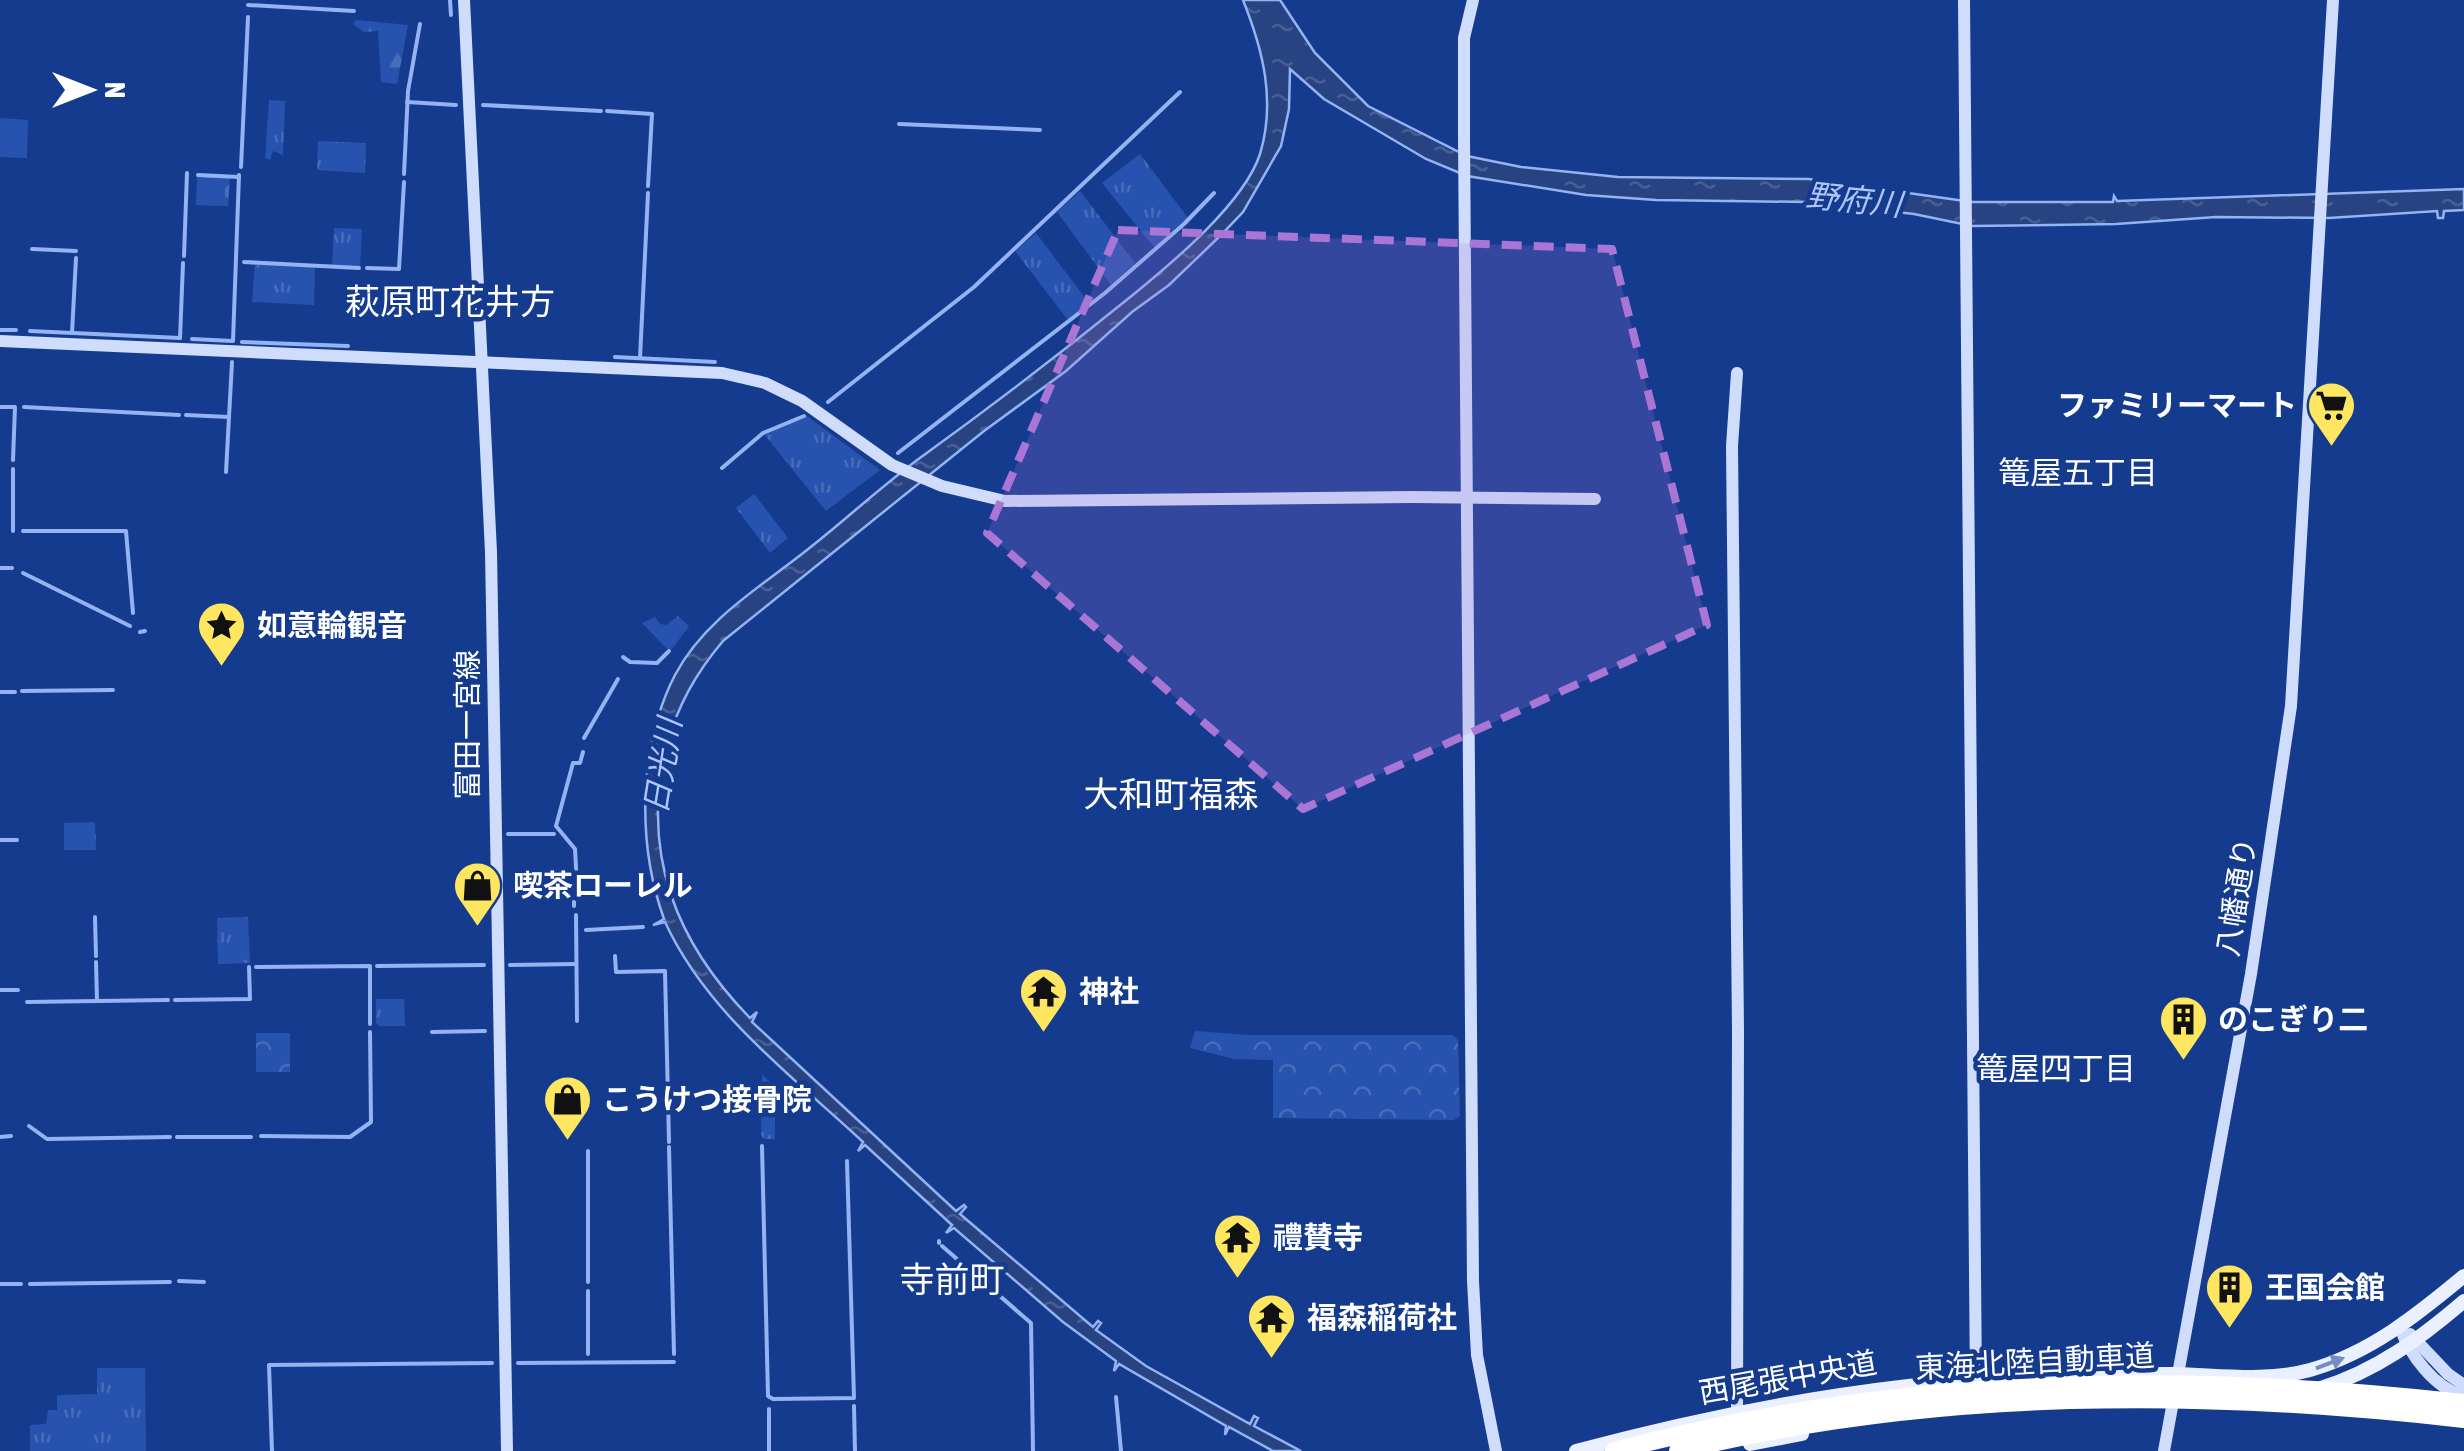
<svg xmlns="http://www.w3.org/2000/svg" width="2464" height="1451" font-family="'Asap Condensed','Noto Sans JP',sans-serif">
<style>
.grass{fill:url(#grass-tufts)}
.forest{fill:url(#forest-firs)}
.cemetery{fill:url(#cemetery-stones)}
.park{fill:url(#park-crowns)}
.water{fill:url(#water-ripples);stroke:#93b3f3;stroke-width:2.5}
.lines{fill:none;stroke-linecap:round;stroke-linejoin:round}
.stream{stroke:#93b3f3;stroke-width:4}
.secondary{stroke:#cfdcfb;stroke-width:12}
.primary{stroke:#eaf0ff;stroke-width:14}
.highway-bridge{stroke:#fff;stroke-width:18}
.oneway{fill:#758cc1}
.marked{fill:#a976d5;fill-opacity:0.2;stroke:#a976d5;stroke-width:8;stroke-dasharray:20 12;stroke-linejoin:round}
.labels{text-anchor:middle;stroke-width:9;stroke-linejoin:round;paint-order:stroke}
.poi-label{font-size:30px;font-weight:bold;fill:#fff;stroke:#153b8f;text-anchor:start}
.street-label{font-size:30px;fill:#fff;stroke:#153b8f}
.water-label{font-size:32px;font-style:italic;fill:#adc5f7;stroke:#153b8f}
.neighbourhood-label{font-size:32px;fill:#fff;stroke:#153b8f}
.quarter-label{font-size:35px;fill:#fff;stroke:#153b8f}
</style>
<defs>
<pattern id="grass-tufts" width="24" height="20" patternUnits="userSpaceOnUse" patternTransform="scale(2.5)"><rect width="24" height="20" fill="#2753ae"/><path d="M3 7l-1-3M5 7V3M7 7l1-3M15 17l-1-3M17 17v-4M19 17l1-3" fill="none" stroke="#476dba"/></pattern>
<pattern id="forest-firs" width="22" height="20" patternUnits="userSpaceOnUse" patternTransform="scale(2.5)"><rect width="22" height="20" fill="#2753ae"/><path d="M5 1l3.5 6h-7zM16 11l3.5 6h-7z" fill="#476dba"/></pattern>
<pattern id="cemetery-stones" width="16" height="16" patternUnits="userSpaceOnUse" patternTransform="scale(2.5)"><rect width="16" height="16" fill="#2753ae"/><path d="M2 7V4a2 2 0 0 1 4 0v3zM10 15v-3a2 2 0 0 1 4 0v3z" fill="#476dba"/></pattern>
<pattern id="park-crowns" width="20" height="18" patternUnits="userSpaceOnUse" patternTransform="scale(2.5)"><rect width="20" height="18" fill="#2753ae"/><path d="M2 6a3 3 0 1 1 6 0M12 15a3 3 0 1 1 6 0" fill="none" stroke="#476dba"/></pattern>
<pattern id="water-ripples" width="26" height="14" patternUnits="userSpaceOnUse" patternTransform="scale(2.5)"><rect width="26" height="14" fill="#274382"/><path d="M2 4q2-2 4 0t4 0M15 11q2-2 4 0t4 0" fill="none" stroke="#475f95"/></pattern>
</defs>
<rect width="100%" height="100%" fill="#153b8f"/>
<g class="grass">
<polygon points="269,100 285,101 283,155 273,151 270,160 265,158"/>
<polygon points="0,118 28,120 27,158 0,157"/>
<polygon points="318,141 366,143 365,173 317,170"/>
<polygon points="1140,154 1188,218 1154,247 1102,183"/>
<polygon points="1080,191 1135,263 1111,285 1057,212"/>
<polygon points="334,228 362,229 360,267 332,265"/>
<polygon points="1036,233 1089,303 1068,320 1015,251"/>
<polygon points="255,264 315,266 314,305 252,302"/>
<polygon points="807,416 880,470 826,511 764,434"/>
<polygon points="754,494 788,538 770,553 736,508"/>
<polygon points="678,616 689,626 672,649 667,649 642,623 655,617 660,624 666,625"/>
<polygon points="95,822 96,850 64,850 64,823"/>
<polygon points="248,917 250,963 218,964 217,918"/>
<polygon points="376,999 404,999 405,1026 379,1026 376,1023"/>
<polygon points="762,1074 798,1111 775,1111 775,1139 764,1139 761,1135"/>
<polygon points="97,1368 145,1368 146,1451 30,1451 30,1425 46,1424 48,1410 57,1410 57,1395 97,1394"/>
</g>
<polygon class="forest" points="356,20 408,25 397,84 381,82 378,31 364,32 353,24"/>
<polygon class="cemetery" points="197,176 230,177 228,206 196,205"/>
<g class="park">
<polygon points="1195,1031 1248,1035 1452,1035 1458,1040 1460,1116 1454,1120 1273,1118 1273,1060 1234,1059 1190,1048"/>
<rect x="256" y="1033" width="34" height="39"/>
</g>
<path class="water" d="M1243,0h37l35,53 53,53 99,50 54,11 97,10 191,2 163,23h141l1,-6 3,5 347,-12v21l-20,1 -1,7h-5l-1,-7 -108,7 -113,-1 -100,7 -144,2 -58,-12 -106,-12 -152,-2 -70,-5 -119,-19 -41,-17 -102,-60 -34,-30 -1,40 -8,37 -38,66 -22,23 -52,50 -37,27 -66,59 -82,60 -261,210c-28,33 -45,65 -57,105l9,4h-10c-23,106 11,192 85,268l7,-6 -5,10 204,189 8,-6 2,2 -6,7 133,113 5,-6 3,2 -5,7 50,36 104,58 4,-8 4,2 -4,8 47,25h-28l-44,-24 -4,8 1,-9 -107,-62 -5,7 2,-10 -53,-39 -109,-94 -8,5 6,-8 -87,-80 -7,6 5,-9c-72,-67 -156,-129 -198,-220l-12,3 11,-6c-27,-75 -26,-172 11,-244 30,-57 89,-90 137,-129 38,-30 73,-63 112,-91 72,-52 141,-105 210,-161 39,-32 110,-91 126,-140 16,-53 3,-104 -17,-154z"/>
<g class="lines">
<g class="stream">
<polyline points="450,0 451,15"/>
<polyline points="248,5 354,11"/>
<polyline points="407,102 456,105"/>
<polyline points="483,105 601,111"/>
<polyline points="607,111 652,114 648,186"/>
<polyline points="899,124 1040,130"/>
<polyline points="241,167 248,17"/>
<polyline points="404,174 408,91 420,24"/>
<polyline points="198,175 239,177"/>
<polyline points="32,249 76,251"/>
<polyline points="184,256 187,173"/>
<polyline points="244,262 359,268"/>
<polyline points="367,268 399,269 404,182"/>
<polyline points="0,330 16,330"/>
<polyline points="30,331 180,338"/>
<polyline points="72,333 76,258"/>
<polyline points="180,338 183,263"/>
<polyline points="192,339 233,341 239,175"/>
<polyline points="242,342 348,346"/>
<polyline points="615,357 715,362"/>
<polyline points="640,358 648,193"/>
<polyline points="828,402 974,287 1180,92"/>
<polyline points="0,407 15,407 13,460"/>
<polyline points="24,407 179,415"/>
<polyline points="186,415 229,417"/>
<polyline points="898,453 1105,293 1184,224 1214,193"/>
<polyline points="722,468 763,433 804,416"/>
<polyline points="13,469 13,531"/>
<polyline points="226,472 232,362"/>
<polyline points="23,531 126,531 133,613"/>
<polyline points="0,568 12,568"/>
<polyline points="23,573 130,626"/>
<polyline points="140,632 145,631"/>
<polyline points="623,657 630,662 657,663 669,651"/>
<polyline points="22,691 113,690"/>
<polyline points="0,692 15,692"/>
<polyline points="584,738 618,679"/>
<polyline points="508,834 554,834"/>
<polyline points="0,840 17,840"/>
<polyline points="577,886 575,849 556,826 573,763 580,763 583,752"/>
<polyline points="574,892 574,906"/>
<polyline points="576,915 577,1021"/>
<polyline points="95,917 96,956"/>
<polyline points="586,930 643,927"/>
<polyline points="615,956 616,972 665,971 669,1142"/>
<polyline points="96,962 97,1001"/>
<polyline points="510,965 576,964"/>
<polyline points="377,966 484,965"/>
<polyline points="256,967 370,966 370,1024"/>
<polyline points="0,990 18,990"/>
<polyline points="175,1000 250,999 249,967"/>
<polyline points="27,1002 168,1000"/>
<polyline points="432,1032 485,1031"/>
<polyline points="29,1126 47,1139 170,1137"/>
<polyline points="261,1136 350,1137 371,1122 370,1032"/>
<polyline points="0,1137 11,1136"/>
<polyline points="177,1137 251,1137"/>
<polyline points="762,1146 768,1396 773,1399 854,1398 847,1161"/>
<polyline points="669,1147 674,1354"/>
<polyline points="588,1151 588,1282"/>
<polyline points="939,1241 939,1243"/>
<polyline points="942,1246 1031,1323 1033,1451"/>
<polyline points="179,1281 204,1282"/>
<polyline points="0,1284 21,1284"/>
<polyline points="30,1284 170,1282"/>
<polyline points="588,1291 588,1354"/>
<polyline points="518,1363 674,1362"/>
<polyline points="1116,1397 1121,1451"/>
<polyline points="854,1406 855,1451"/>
<polyline points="769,1409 769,1451"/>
<polyline points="272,1451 269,1365 492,1363"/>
</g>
<g class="secondary">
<polyline points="464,0 491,552 507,1451"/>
<polyline points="1473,0 1464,38 1464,137 1473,1281 1477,1355 1496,1451"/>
<polyline points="1964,0 1976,1387"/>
<polyline points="0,341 722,373 765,383 802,401 892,465 942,486 1005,501 1412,497 1595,499"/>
<path d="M2400,1327c9,27 35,62 64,69"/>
<polyline points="2410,1334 2448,1374 2464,1385"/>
<polyline points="1737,1420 1738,1031 1732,446 1737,373"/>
<polyline points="2164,1451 2251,974 2291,706 2333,0"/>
</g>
<g class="primary">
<path d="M2321,1388c55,-17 100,-50 143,-87"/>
<polyline points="1750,1444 1802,1434"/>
<path d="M1576,1451c149,-40 301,-68 455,-75 48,-2 96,-2 144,-2 45,1 91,8 135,-4 60,-17 107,-55 154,-94"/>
</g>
<g class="highway-bridge">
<path d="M1614,1451c279,-75 564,-80 850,-48"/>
<path d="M1678,1451c257,-63 525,-62 786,-32"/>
</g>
</g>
<defs><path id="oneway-solid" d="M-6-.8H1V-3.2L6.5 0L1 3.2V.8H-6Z" transform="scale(2.5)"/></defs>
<use class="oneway" href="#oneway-solid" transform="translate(2330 1363) rotate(-21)"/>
<path class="marked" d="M1118,230l494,19 95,376 -404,184 -316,-276z"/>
<defs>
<symbol id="supermarket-pin" viewBox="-11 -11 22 30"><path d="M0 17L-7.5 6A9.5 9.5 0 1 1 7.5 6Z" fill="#ffe660" stroke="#153b8f"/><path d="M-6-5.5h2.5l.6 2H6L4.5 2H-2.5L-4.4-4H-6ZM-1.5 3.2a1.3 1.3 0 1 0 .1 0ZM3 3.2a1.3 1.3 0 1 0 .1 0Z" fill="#111"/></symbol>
<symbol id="sight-pin" viewBox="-11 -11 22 30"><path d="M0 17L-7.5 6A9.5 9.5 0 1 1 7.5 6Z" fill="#ffe660" stroke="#153b8f"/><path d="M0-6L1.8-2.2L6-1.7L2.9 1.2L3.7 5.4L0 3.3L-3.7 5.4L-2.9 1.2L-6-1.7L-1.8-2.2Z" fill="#111"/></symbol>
<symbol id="shop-pin" viewBox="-11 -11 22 30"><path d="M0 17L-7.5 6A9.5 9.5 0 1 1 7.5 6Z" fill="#ffe660" stroke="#153b8f"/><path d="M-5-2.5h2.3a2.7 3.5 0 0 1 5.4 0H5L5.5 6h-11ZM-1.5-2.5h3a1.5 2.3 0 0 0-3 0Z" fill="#111"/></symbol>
<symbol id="temple-pin" viewBox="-11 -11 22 30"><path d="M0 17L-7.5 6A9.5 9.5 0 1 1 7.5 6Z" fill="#ffe660" stroke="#153b8f"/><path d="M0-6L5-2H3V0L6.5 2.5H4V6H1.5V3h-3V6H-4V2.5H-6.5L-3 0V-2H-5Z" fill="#111"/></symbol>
<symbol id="building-pin" viewBox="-11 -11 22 30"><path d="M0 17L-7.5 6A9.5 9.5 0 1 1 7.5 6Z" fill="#ffe660" stroke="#153b8f"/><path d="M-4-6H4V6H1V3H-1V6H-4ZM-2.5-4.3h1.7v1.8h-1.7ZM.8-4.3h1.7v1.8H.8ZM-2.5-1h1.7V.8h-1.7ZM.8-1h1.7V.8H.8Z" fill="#111"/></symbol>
</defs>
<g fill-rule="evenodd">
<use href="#supermarket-pin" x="2304" y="378" width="55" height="75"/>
<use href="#sight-pin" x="194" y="598" width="55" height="75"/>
<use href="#shop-pin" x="450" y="858" width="55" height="75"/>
<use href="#temple-pin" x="1016" y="964" width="55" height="75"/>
<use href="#building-pin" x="2156" y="992" width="55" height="75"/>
<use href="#shop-pin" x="540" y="1072" width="55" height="75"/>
<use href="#temple-pin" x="1210" y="1210" width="55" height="75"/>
<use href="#building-pin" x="2202" y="1260" width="55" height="75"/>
<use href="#temple-pin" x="1244" y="1290" width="55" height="75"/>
</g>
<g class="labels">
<g class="poi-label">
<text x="2297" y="416" text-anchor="end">ファミリーマート</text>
<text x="257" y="636">如意輪観音</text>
<text x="513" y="896">喫茶ローレル</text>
<text x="1079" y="1002">神社</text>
<text x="2218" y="1030">のこぎり二</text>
<text x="602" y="1110">こうけつ接骨院</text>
<text x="1273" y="1248">禮賛寺</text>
<text x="2265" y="1298">王国会館</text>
<text x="1307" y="1328">福森稲荷社</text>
</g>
<g class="street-label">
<text transform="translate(468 725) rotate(-90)" y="10">富田一宮線</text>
<text transform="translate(2237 897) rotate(-81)" y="10">八幡通り</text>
<text transform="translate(2035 1362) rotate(-3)" y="10">東海北陸自動車道</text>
<text transform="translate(1788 1378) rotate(-10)" y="10">西尾張中央道</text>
</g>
<g class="water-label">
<text transform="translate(1854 200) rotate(6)" y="11">野府川</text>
<text transform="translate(663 766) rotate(-81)" y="11">日光川</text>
</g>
<g class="neighbourhood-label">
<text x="2078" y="484">篭屋五丁目</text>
<text x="2056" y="1080">篭屋四丁目</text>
</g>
<g class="quarter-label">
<text x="450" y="314">萩原町花井方</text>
<text x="1171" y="807">大和町福森</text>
<text x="952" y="1292">寺前町</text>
</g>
</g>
<g transform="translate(90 90) rotate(90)" stroke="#153b8f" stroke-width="8" paint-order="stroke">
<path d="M0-8L18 38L0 25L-18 38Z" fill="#ffffff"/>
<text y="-15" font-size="28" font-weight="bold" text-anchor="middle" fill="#ffffff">N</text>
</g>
</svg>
